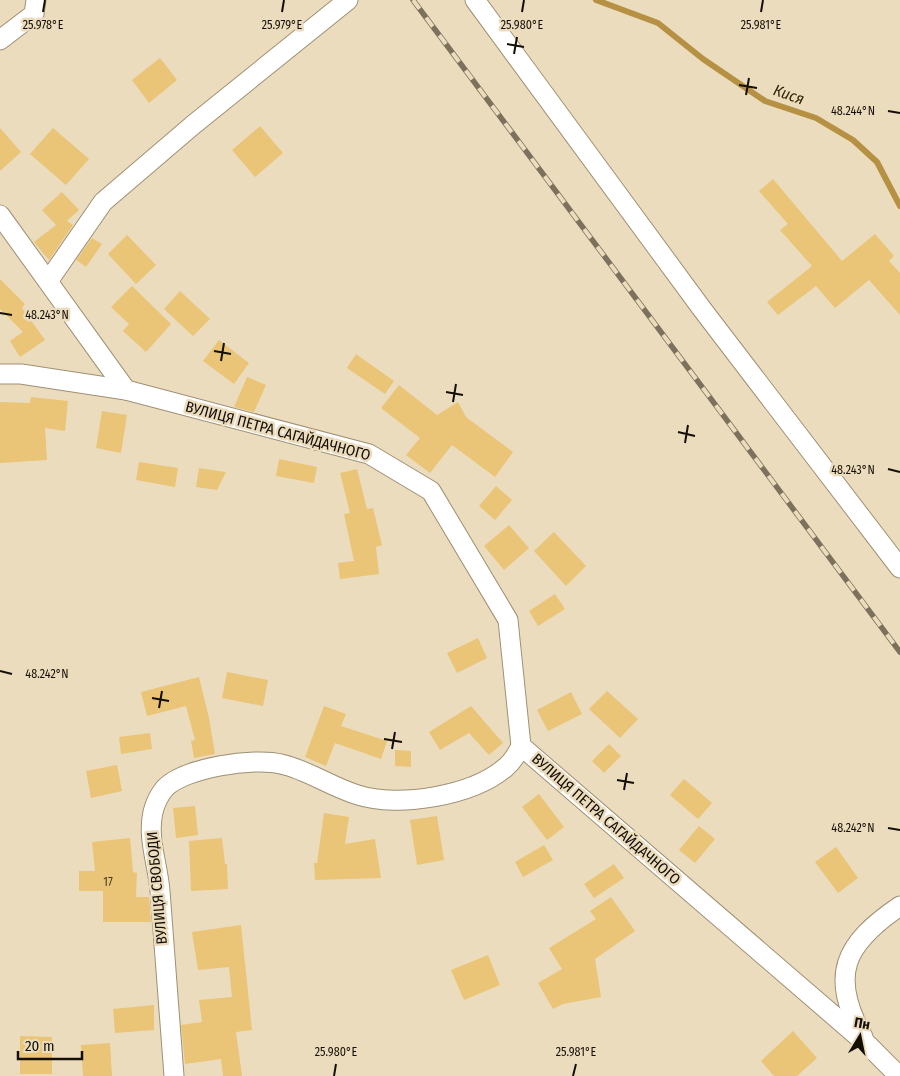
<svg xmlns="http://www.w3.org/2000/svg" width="900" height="1076" font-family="'Fira Sans Condensed',sans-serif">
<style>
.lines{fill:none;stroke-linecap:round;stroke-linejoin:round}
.stream{stroke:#b69143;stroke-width:6}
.building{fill:#eac477}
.minor-casing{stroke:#9f9074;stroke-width:21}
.minor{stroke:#fff;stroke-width:19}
.rail-casing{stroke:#7b715d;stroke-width:5.5}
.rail{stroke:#ecdcbe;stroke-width:4;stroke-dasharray:11;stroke-linecap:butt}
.ticks{fill:none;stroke:#140f05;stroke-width:2}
.labels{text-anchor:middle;stroke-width:5;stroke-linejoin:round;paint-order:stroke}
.number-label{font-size:12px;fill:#4a3c22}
.street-label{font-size:15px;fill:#140f05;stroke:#ecdcbe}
.water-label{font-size:16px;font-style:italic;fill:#362704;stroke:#ecdcbe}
.ticks-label{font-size:12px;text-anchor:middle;fill:#140f05;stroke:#ecdcbe;stroke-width:5;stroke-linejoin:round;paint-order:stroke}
</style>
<rect width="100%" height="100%" fill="#ecdcbe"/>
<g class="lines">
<polyline class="stream" points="596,0 658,23 703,59 765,101 816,118 853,140 877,162 900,206"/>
</g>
<g class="building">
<polygon points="160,58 177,80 149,103 132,80"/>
<polygon points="260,126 283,153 255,177 232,150"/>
<polygon points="0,128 21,152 0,171"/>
<polygon points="53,128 89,159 66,185 30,154"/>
<polygon points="773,179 842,261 875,234 894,256 889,261 900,273 900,315 869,280 835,308 816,286 778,315 767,302 812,266 780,230 788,224 759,191"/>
<polygon points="62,192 79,210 67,221 73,225 49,260 34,242 56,225 42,210"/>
<polygon points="127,235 156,265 136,284 108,254"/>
<polygon points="92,238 102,244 86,267 76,260"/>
<polygon points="0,279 25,304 22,308 45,340 20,357 10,341 23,332 0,309"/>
<polygon points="132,286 171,324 146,352 123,331 129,324 111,307"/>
<polygon points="180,291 210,319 193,336 164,309"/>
<polygon points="219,340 249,363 234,384 203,361"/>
<polygon points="356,354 394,381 385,394 347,368"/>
<polygon points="247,377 266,385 254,412 234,407"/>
<polygon points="399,385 437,415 458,402 466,417 513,452 495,477 452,445 430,473 406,455 420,438 381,408"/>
<polygon points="31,397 68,401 65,431 45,428 47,460 0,463 0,402 30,403"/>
<polygon points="102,411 127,415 121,453 96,448"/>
<polygon points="279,459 317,467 314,483 276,476"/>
<polygon points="139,462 178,468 175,487 136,480"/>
<polygon points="199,468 226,472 217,490 196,487"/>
<polygon points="357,469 367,509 373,508 382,545 376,547 379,574 340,579 338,563 354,561 344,514 350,513 340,473"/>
<polygon points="496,486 512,500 495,520 479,506"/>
<polygon points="509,525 529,548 504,570 484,546"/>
<polygon points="554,532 586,566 566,586 534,551"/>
<polygon points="555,594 565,609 538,626 529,611"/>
<polygon points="478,638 487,658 457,673 447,653"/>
<polygon points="227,672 268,680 263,706 222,698"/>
<polygon points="199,677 209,718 215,754 194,758 191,741 195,740 186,706 147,716 141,692"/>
<polygon points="607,691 638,719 620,738 589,709"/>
<polygon points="571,692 582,714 548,731 537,710"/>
<polygon points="324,706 346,714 341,726 387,741 381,759 335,743 326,766 305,757"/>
<polygon points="471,706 503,743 489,755 469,733 440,750 429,732"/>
<polygon points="150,733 152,749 121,754 119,737"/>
<polygon points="609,744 621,756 604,773 592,761"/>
<polygon points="395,750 411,751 411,767 395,766"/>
<polygon points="117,765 122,791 91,798 86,771"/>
<polygon points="684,779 712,803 698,819 670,795"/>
<polygon points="539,794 564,827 547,840 522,807"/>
<polygon points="195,806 198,835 176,838 173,808"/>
<polygon points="324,813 349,817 345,844 375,839 381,878 315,880 314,863 317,863"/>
<polygon points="437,816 444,860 417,865 410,820"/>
<polygon points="699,826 715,839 695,863 679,850"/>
<polygon points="130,838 133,872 137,873 136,897 149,897 151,922 103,922 103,891 79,891 79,871 95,871 92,842"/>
<polygon points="222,838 225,864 227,864 228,889 191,891 189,841"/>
<polygon points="544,845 553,860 523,877 515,862"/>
<polygon points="836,847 858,878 838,893 815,862"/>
<polygon points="614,864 624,878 594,898 584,884"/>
<polygon points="611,897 635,931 595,959 601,997 563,1004 553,1009 538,983 562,969 549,948 596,919 590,911"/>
<polygon points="241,925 252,1030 236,1032 242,1076 223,1076 221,1059 185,1064 181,1025 202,1022 199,1000 232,997 229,967 198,970 192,932"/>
<polygon points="488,955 500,985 464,1000 451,970"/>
<polygon points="154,1005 154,1030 115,1033 113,1009"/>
<polygon points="793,1031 817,1058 797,1076 774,1076 761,1061"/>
<polygon points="20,1036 52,1037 52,1074 20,1074"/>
<polygon points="110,1043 112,1076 83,1076 81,1045"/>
</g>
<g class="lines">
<defs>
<g id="minor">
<polyline points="475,0 702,309 900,568"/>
<polyline points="0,40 34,14 36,0"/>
<polyline points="0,215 126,390"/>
<polyline points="49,280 103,202 193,125 348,0"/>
<polyline points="0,374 21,374 126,390 369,454 431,491 508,620 521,746 869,1046 899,1076"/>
<path d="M863,1037c-34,-62 -19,-93 37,-131"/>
<path d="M174,1076c-5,-62 -9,-124 -14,-185 -2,-26 -13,-53 -7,-79 2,-8 6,-17 12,-24 19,-20 89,-31 116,-24 27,6 50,23 77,31 40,13 115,1 148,-28 6,-5 11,-13 15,-21"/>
</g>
</defs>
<use href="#minor" class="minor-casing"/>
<use href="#minor" class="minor"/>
<defs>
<polyline id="rail" points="413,0 900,652"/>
</defs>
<use href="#rail" class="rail-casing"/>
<use href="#rail" class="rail"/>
</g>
<path class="ticks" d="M43,12l2,-12M282,12l2,-12M522,12l2,-12M761,12l2,-12M507,44l17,3M514,54l3,-17M739,85l18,3M746,95l3,-17M888,111l12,2M0,313l12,2M214,351l17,3M221,361l3,-18M446,392l17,3M453,402l3,-18M678,432l17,4M685,443l3,-18M888,469l12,3M0,671l12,3M152,698l17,3M159,708l3,-17M384,739l18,3M392,749l3,-17M617,780l17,3M624,790l3,-17M888,828l12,2M334,1076l2,-12M573,1076l3,-12"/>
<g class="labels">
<g class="number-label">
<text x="108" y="886">17</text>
</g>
<g class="street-label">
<text transform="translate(278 431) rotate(15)" y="5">ВУЛИЦЯ ПЕТРА САГАЙДАЧНОГО</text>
<text transform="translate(606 819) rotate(41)" y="5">ВУЛИЦЯ ПЕТРА САГАЙДАЧНОГО</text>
<text transform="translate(157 888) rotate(-95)" y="5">ВУЛИЦЯ СВОБОДИ</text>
</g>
<g class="water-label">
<text transform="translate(789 94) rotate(19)" y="6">Кися</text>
</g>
</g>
<g class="ticks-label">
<text x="43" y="29">25.978°E</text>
<text x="282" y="29">25.979°E</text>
<text x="522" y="29">25.980°E</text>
<text x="761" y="29">25.981°E</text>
<text x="853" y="115">48.244°N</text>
<text x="47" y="319">48.243°N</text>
<text x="853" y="474">48.243°N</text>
<text x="47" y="678">48.242°N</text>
<text x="853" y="832">48.242°N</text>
<text x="336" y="1056">25.980°E</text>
<text x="576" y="1056">25.981°E</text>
</g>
<g transform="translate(860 1036) rotate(10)" stroke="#ecdcbe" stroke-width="4" paint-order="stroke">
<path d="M0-4L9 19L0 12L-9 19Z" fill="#140f05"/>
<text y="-8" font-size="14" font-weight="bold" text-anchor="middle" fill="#140f05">Пн</text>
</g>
<path d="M18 1051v8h64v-8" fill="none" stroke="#140f05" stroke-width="2.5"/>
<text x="25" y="1051" font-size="15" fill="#140f05" stroke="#ecdcbe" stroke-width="4" paint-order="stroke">20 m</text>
</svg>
